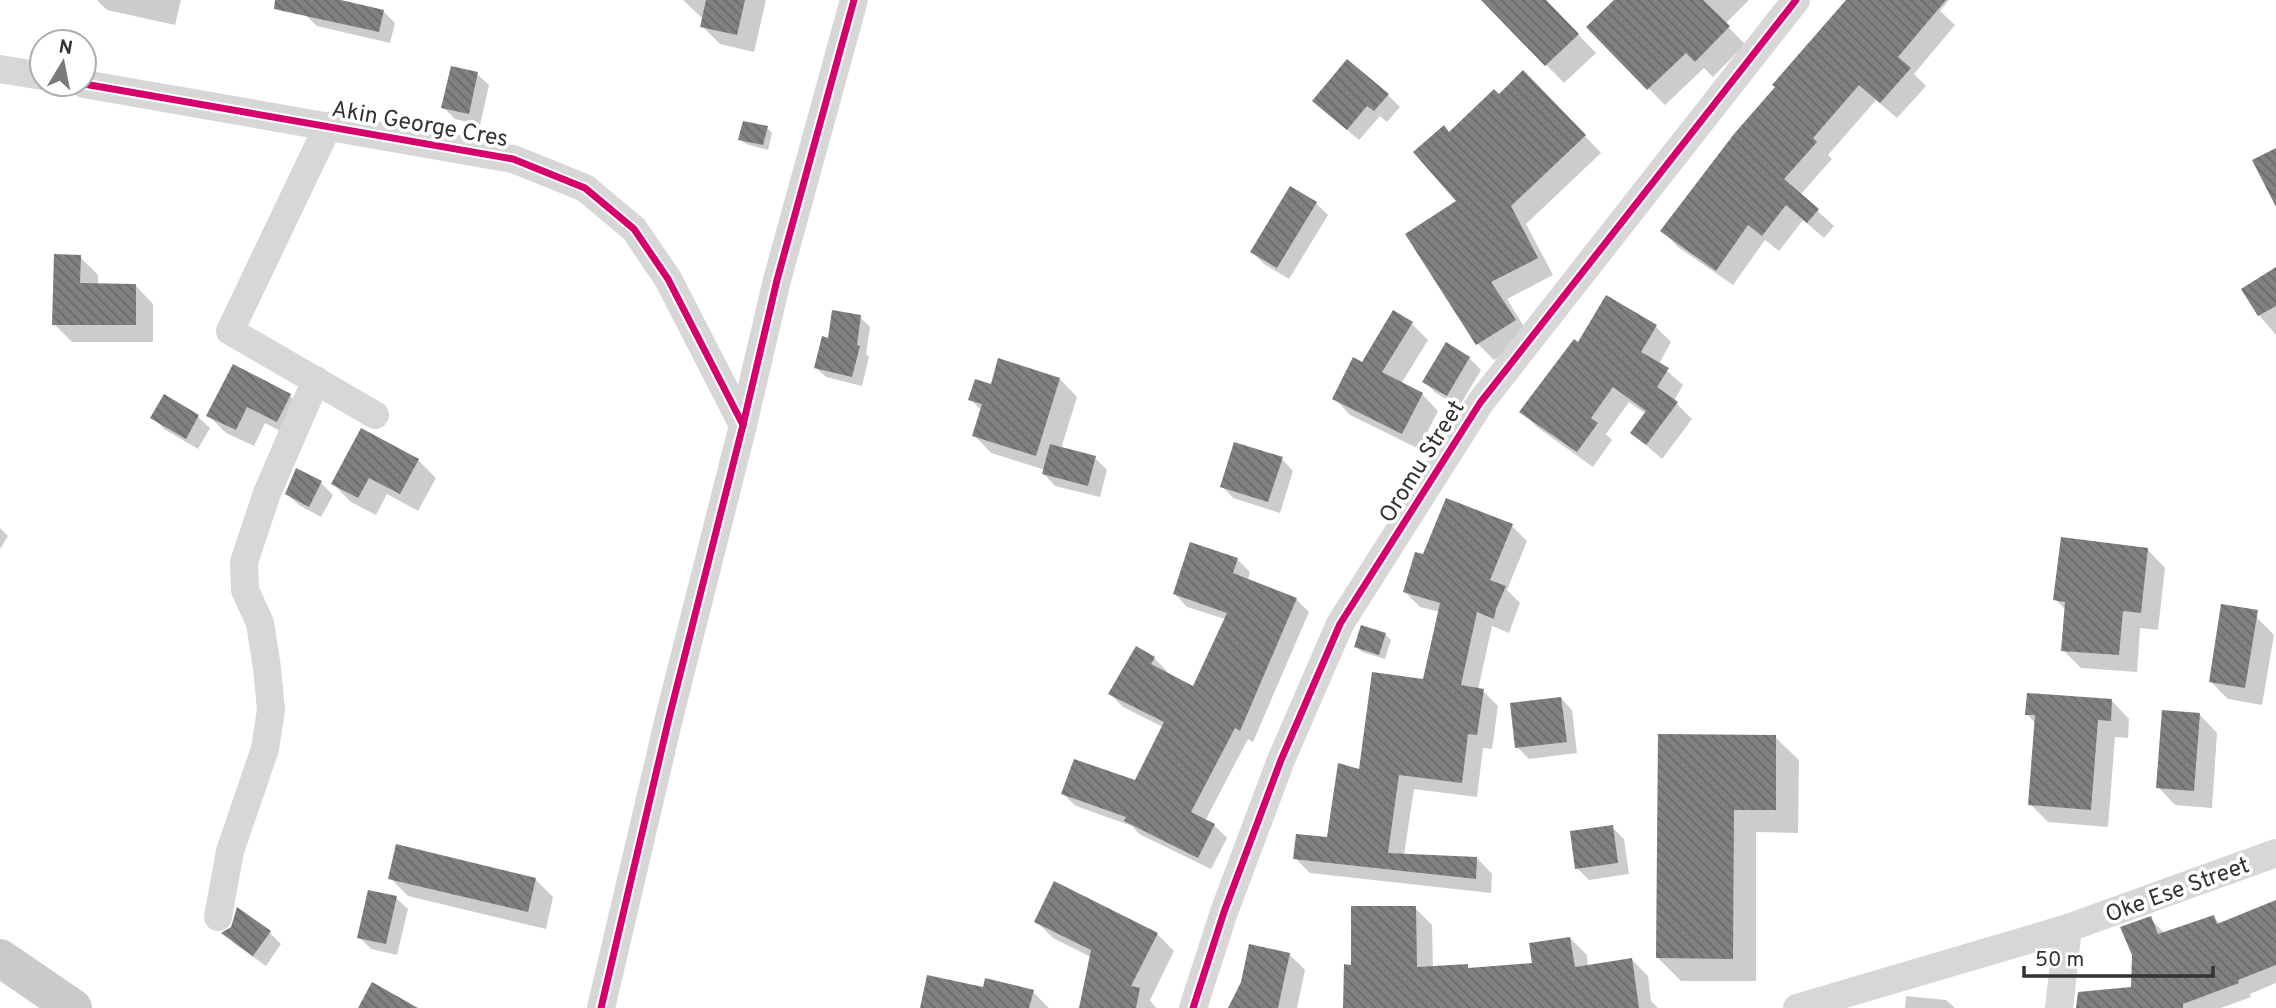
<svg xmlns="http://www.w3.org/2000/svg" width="2276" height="1008" font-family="Overpass,sans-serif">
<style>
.shadow{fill:#0003}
.building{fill:url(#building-back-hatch)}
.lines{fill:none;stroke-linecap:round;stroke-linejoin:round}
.minor{stroke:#d7d7d7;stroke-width:28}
.primary{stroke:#cacaca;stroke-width:38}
.cycleway-casing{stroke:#fff;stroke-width:11}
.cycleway{stroke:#d6006c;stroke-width:7}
.labels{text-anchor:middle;stroke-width:7;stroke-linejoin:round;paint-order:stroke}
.street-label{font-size:23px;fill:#333;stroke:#fff}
</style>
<defs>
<pattern id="building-back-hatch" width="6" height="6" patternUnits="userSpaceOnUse" patternTransform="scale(1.75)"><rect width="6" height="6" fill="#818181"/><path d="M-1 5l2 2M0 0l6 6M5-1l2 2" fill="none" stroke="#6a6a6a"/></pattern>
</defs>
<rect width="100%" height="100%" fill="#fff"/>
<g class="shadow">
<polygon points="97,0 181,0 175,25 107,10"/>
<polygon points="309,0 333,0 383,11 395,23 390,43 317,26 305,15"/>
<polygon points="683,0 766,0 754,52 720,44 702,26 703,19"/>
<polygon points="1483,0 1545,0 1596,53 1564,83"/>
<polygon points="1617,0 1749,0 1725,24 1745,44 1713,77 1704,68 1665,105 1588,27"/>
<polygon points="1854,0 1949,0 1940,11 1955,25 1914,74 1926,86 1897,118 1876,100 1828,155 1832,159 1800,195 1834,226 1824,238 1803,220 1779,251 1765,240 1733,285 1678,247 1662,231"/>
<polygon points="477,74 489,85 480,125 455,119 443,107"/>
<polygon points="1540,89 1601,153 1526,224 1553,275 1507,299 1531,338 1494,360 1478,344 1450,134 1499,96"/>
<polygon points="1388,95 1400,107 1387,122 1380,116 1359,140 1326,112"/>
<polygon points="767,128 772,133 768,150 746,144 740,139"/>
<polygon points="1316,203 1328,215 1289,279 1264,264 1252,252"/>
<polygon points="80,257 98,275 98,285 136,286 153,304 153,342 72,342 54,324"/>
<polygon points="2276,269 2276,335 2259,315 2243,289"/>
<polygon points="860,317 870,327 866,354 869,357 862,386 826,377 816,368 829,340"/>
<polygon points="1411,323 1428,340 1401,384 1422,394 1438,411 1419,449 1350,415 1334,398 1362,364"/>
<polygon points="1656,327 1671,342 1659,364 1683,385 1674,401 1692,419 1662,459 1632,433 1646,414 1629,402 1606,434 1612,440 1593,467 1537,427 1522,412 1579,344"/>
<polygon points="1469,358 1481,370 1459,407 1436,393 1424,382"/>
<polygon points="234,366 290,396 308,414 295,439 265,423 254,446 226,433 208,415"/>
<polygon points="1060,379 1077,397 1061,449 1095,458 1107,470 1100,497 1055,486 1044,474 1045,470 991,453 974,435 982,411 970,399 992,386"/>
<polygon points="165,396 198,417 210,428 198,449 164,429 152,417"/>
<polygon points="1282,459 1293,471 1280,513 1233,498 1222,486"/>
<polygon points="418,460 436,478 418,511 387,494 376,515 351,502 333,484"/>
<polygon points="321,483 333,495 321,517 299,505 287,494"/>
<polygon points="1512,526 1527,541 1507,590 1520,603 1509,633 1492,626 1478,690 1483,691 1498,706 1492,749 1483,748 1477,797 1414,789 1404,855 1477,858 1492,874 1491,893 1310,873 1295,858 1328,839 1361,771 1425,681 1440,612 1420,607 1405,592 1424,556"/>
<polygon points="0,528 8,536 0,549"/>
<polygon points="2148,550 2165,568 2158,630 2140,628 2137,672 2081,668 2063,650 2066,610 2055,599"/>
<polygon points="1237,559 1250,572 1248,580 1296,599 1309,612 1253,742 1248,739 1205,821 1214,825 1227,838 1211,869 1139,834 1132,826 1076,806 1063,794 1135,783 1163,727 1123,707 1110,694 1154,658 1167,671 1165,674 1194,689 1225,619 1187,607 1175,594"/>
<polygon points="2256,617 2274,635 2262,705 2228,699 2210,681"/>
<polygon points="1385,634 1391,640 1385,659 1362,652 1356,647"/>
<polygon points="1561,698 1572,710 1577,753 1529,759 1517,747"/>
<polygon points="2112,701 2129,719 2128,738 2115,737 2108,827 2048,822 2030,804 2036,724 2027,714"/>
<polygon points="2200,715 2217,733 2212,808 2175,805 2158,787"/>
<polygon points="1660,736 1775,737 1799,760 1798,833 1756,832 1756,981 1681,981 1658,958"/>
<polygon points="1612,827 1624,839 1629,874 1589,880 1577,868"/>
<polygon points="397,846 536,880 553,897 546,929 408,896 390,878"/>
<polygon points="396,898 408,909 397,955 371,949 359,937"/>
<polygon points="2276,903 2276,983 2250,994 2251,997 2221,1008 2093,1008 2132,989 2150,918 2165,934 2213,917 2221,924"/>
<polygon points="1415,908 1432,925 1433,968 1467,966 1471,970 1534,965 1570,938 1587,955 1588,967 1631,959 1648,976 1651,1001 1658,1008 1345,1008 1352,966"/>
<polygon points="1036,921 1157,934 1174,951 1150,1000 1156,1008 1081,1008 1091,957 1053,938"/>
<polygon points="224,933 270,933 281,944 266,966 235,944"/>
<polygon points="1289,954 1305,970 1297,1008 1230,1008"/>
<polygon points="984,989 1033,992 1049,1008 922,1008"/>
<polygon points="1906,996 1946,1000 1955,1008 1905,1008"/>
</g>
<g class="building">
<polygon points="275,0 341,0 384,10 379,32 274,9"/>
<polygon points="706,0 745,0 737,35 700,27"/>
<polygon points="1481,0 1546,0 1579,34 1545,66"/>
<polygon points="1614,0 1703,0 1730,26 1695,62 1686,53 1647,90 1586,27"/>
<polygon points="1846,0 1946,0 1898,57 1911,68 1880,103 1859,85 1813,138 1817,142 1784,179 1819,209 1807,223 1786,205 1762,236 1748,225 1716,271 1660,231 1734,134 1775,87 1772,85"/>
<polygon points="1347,59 1389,94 1374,111 1367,106 1347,130 1312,101"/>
<polygon points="451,66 478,72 469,114 441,108"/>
<polygon points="1523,70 1586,135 1511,206 1538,258 1491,282 1516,320 1476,345 1405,234 1456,201 1413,152 1444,125 1449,132 1494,89 1499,94"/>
<polygon points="743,121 768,126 763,145 738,140"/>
<polygon points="2276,148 2276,207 2252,160"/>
<polygon points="1290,186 1317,202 1277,268 1250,252"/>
<polygon points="54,254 81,255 80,283 136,284 136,325 52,325"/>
<polygon points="2276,267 2276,306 2258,316 2241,289"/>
<polygon points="1606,295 1657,325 1641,352 1669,368 1657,387 1678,402 1646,445 1630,433 1646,411 1613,387 1591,418 1598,423 1577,452 1519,412 1574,339 1578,342"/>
<polygon points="832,310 861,315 857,345 860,346 852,377 814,368 822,336 828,338"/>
<polygon points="1393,310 1413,322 1382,372 1423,393 1402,434 1332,399 1353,357 1362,362"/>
<polygon points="1446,342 1470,357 1447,396 1422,382"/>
<polygon points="998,358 1060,378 1036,456 972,436 982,404 968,400 975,379 991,384"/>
<polygon points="233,364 291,394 277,422 247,407 236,430 206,416"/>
<polygon points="164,394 199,415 186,439 150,418"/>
<polygon points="361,428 419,459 400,494 369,478 358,498 331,484"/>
<polygon points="1234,442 1283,457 1268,502 1220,487"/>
<polygon points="1050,444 1096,456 1088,486 1042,474"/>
<polygon points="296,468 322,481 309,507 285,494"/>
<polygon points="1446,498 1513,524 1490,580 1506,586 1496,609 1494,619 1477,612 1461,685 1484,689 1477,735 1468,734 1462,783 1399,775 1388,853 1477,857 1476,879 1293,859 1296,834 1327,837 1338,763 1359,769 1372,672 1423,679 1440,603 1403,592 1415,552 1423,554"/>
<polygon points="2061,537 2148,548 2141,613 2123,611 2119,655 2061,651 2065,602 2053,600"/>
<polygon points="1190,542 1238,558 1233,573 1297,598 1240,731 1235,728 1191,812 1215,824 1198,858 1124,821 1126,817 1061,794 1074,759 1135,780 1164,722 1108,694 1136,646 1155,657 1151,664 1193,686 1227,613 1173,594"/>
<polygon points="2221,604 2258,610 2245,688 2209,682"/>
<polygon points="1361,625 1386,633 1379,655 1354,647"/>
<polygon points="2027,693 2112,699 2111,721 2098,720 2091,810 2028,805 2035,715 2025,715"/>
<polygon points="1561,697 1567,742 1515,748 1510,703"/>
<polygon points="2162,710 2200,713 2194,791 2156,788"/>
<polygon points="1658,734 1776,735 1776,810 1734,810 1733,959 1656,958"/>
<polygon points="1613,825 1618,863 1575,869 1570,831"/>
<polygon points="396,844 536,878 528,912 388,879"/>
<polygon points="1054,881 1158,933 1131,986 1140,988 1136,1008 1079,1008 1091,950 1034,922"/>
<polygon points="368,890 397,896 386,944 357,938"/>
<polygon points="2276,900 2276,965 2238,980 2239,983 2183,1004 2183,1008 2076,1008 2078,992 2131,987 2132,955 2120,927 2151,916 2158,934 2214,915 2217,924"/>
<polygon points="1351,906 1416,906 1417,967 1468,964 1468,968 1532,963 1529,943 1570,937 1575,967 1632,958 1639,1008 1343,1008 1344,964 1351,965"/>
<polygon points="237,907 271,931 253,956 221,933 231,927"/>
<polygon points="1249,944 1290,953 1278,1008 1228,1008 1241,982"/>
<polygon points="927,975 983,987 985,978 1034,990 1029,1008 920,1008"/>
<polygon points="372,982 418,1008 358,1008"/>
</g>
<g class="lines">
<g class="minor">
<polyline points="0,69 42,76"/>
<polyline points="84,84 513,159 585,188 634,229 668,279 743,425"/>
<polyline points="328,126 230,331 375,415"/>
<polyline points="218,917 230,851 265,749 271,710 267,668 260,623 245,590 244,562 267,493 316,380"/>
<polyline points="601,1008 669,718 743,425 777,280 854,0"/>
<polyline points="1193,1008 1224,912 1281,760 1340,624 1480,403 1796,0"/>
<polyline points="1797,1008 2068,928 2276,853"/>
<polyline points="2059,1008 2068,928"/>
</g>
<polyline class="primary" points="0,958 73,1008"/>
<defs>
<g id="cycleway">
<polyline points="84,84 513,159 585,188 634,229 668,279 743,425"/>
<polyline points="601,1008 669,718 743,425 777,280 854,0"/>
<polyline points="1193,1008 1224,912 1281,760 1340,624 1480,403 1796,0"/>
</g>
</defs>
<use href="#cycleway" class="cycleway-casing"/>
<use href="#cycleway" class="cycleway"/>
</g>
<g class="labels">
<g class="street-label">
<text transform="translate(420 123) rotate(10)" y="8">Akin George Cres</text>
<text transform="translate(1421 461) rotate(-58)" y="8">Oromu Street</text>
<text transform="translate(2177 889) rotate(-20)" y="8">Oke Ese Street</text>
</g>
</g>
<g transform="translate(63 63) rotate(10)"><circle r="33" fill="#ffffff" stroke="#adadad" stroke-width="2"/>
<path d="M0-5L12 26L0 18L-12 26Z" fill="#7a7a7a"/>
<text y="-10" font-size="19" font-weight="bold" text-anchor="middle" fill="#333333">N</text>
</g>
<path d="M2024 966v10h189v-10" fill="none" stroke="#333333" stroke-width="3.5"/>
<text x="2035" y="966" font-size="21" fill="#333333" stroke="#ffffff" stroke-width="5" paint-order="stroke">50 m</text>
</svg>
